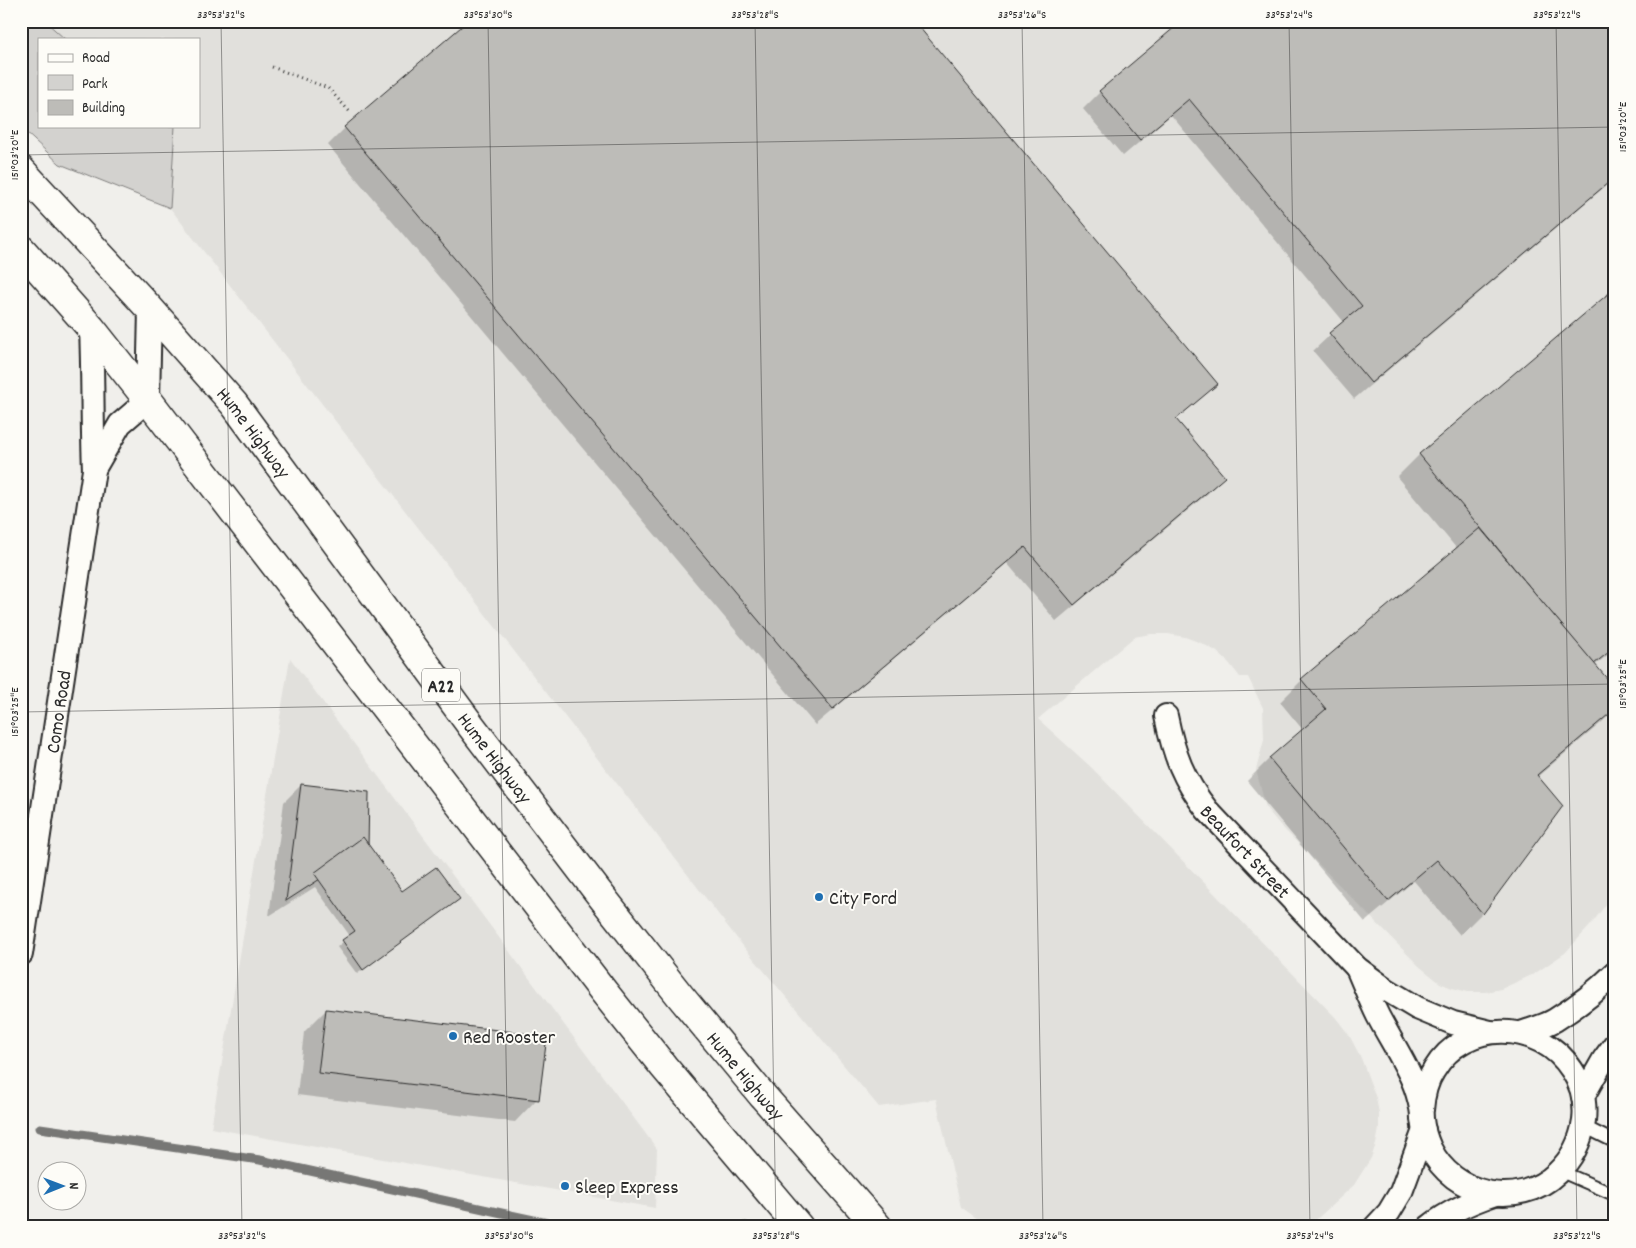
<svg xmlns="http://www.w3.org/2000/svg" width="1636" height="1248" font-family="Dekko,sans-serif">
<style>
.built{fill:#e1e0dc}
.green{fill:#d3d2cf;stroke:#7f7e7d}
.shadow{fill:#0003}
.lines{fill:none;stroke-linecap:round;stroke-linejoin:round}
.stream{stroke:#777775;stroke-width:9}
.building{fill:#bdbcb8;stroke:#2b2b2b}
.service-casing{stroke:#2b2b2b;stroke-width:15}
.minor-casing{stroke:#2b2b2b;stroke-width:26}
.trunk-casing{stroke:#2b2b2b;stroke-width:31}
.path{stroke:#2b2b2b;stroke-width:3;stroke-dasharray:1 4;stroke-linecap:butt}
.service{stroke:#fdfcf7;stroke-width:11}
.minor{stroke:#fdfcf7;stroke-width:22}
.trunk{stroke:#fdfcf7;stroke-width:28}
.ticks{fill:none;stroke:#2b2b2b;stroke-width:1;stroke-opacity:0.45}
.poi-dot{fill:#1f6fb2;stroke:#fdfcf7;stroke-width:2}
.labels{text-anchor:middle;stroke-width:4;stroke-linejoin:round;paint-order:stroke}
.shield{fill:#fdfcf7;stroke:#6a6a68;stroke-width:1}
.shield-label{font-size:19px;font-weight:bold;fill:#2b2b2b}
.street-label{font-size:20px;fill:#2b2b2b;stroke:#fdfcf7}
.poi-label{font-size:20px;fill:#2b2b2b;stroke:#fdfcf7;text-anchor:start}
.neatline{fill:none;stroke:#2b2b2b;stroke-width:2}
.ticks-label{font-size:12px;text-anchor:middle;fill:#2b2b2b}
</style>
<rect width="100%" height="100%" fill="#f0efeb"/>
<filter id="ink" filterUnits="userSpaceOnUse"><feTurbulence type="fractalNoise" baseFrequency=".02" numOctaves="2"/><feDisplacementMap in="SourceGraphic" scale="10" xChannelSelector="R" yChannelSelector="G"/><feConvolveMatrix kernelMatrix="1 2 1 2 8 2 1 2 1" color-interpolation-filters="sRGB"/></filter>
<g filter="url(#ink)">
<g class="built">
<polygon points="21,21 1615,21 1615,892 1590,926 1565,953 1534,974 1501,989 1485,992 1468,992 1452,988 1440,983 1419,966 1280,825 1266,808 1256,770 1264,740 1263,708 1248,677 1240,677 1229,663 1216,651 1201,643 1185,637 1168,634 1151,634 1134,637 1038,719 1092,768 1336,1018 1349,1035 1361,1058 1376,1098 1379,1113 1379,1129 1376,1144 1371,1158 1354,1185 1308,1227 989,1227 961,1207 936,1099 879,1107 743,946 170,208 117,153 89,126 199,126 199,39 39,39"/>
<polygon points="290,658 657,1149 655,1208 211,1128"/>
</g>
<polygon class="green" points="21,21 45,21 65,39 39,39 39,126 175,126 170,208 60,164 21,128"/>
<g class="shadow">
<polygon points="1184,21 1615,21 1615,178 1354,399 1313,351 1344,322 1171,115 1123,156 1083,109 1100,92"/>
<polygon points="345,128 1216,384 1176,420 1224,477 1207,494 1056,621 1007,563 815,725 328,145"/>
<polygon points="1615,290 1615,649 1594,666 1615,709 1601,723 1537,777 1561,806 1482,913 1460,935 1414,881 1365,922 1247,781 1269,759 1303,730 1280,702 1302,680 1457,549 1397,477 1419,455"/>
<polygon points="301,785 367,845 402,893 453,904 357,974 337,947 350,936 315,887 269,916 284,802"/>
<polygon points="326,1010 537,1099 515,1122 297,1095 304,1032"/>
</g>
<g class="lines">
<g class="stream">
<polyline points="40,1128 260,1160 566,1227"/>
<polyline points="741,1227 746,1226"/>
</g>
</g>
<g class="building">
<polygon points="468,21 914,21 1218,384 1176,419 1225,477 1074,605 1025,547 833,709 344,127"/>
<polygon points="1182,21 1615,21 1615,177 1371,383 1329,333 1362,306 1189,99 1140,140 1099,91"/>
<polygon points="1615,288 1615,647 1594,664 1419,454"/>
<polygon points="1480,528 1615,688 1615,709 1537,775 1563,806 1483,914 1437,860 1388,901 1269,758 1326,709 1301,679"/>
<polygon points="301,784 369,792 368,848 286,901"/>
<polygon points="363,837 402,891 436,867 460,899 363,970 342,940 355,931 314,873"/>
<polygon points="326,1009 547,1036 539,1100 318,1073"/>
</g>
<g class="lines">
<defs>
<g id="service">
<polyline points="1583,1126 1615,1142"/>
<polyline points="1560,1171 1615,1195"/>
</g>
<g id="minor">
<polyline points="94,469 120,424 148,400 150,309"/>
<path id="s1" d="M1166,716c8,39 17,63 41,94l150,158 30,22 30,18 36,15 37,9"/>
<path id="s2" d="M21,954l73,-484c-2,-48 -1,-95 -3,-142"/>
<path d="M1357,968c7,16 13,32 21,48 11,21 24,41 34,63 4,9 7,19 9,29 1,4 1,7 1,11 1,10 4,20 8,29 23,48 88,62 127,25 15,-14 24,-32 27,-52 2,-18 -2,-36 -12,-51 -32,-50 -107,-52 -138,0 -8,12 -11,26 -12,40"/>
<path d="M1521,1033c11,-4 24,-7 34,-13 21,-13 42,-29 60,-47"/>
<polyline points="1583,1096 1604,1059 1615,1044"/>
<polyline points="1375,1227 1389,1212 1401,1192 1424,1130"/>
<path d="M1429,1227c20,-16 42,-25 66,-33"/>
</g>
<g id="trunk">
<path id="s3" d="M21,170l129,139 84,95 238,323 126,165 83,105 81,98 116,132"/>
<polyline points="21,249 91,328 148,400 604,992 664,1067 799,1227"/>
</g>
</defs>
<use href="#service" class="service-casing"/>
<use href="#minor" class="minor-casing"/>
<use href="#trunk" class="trunk-casing"/>
<polyline class="path" points="272,67 328,88 350,112"/>
<use href="#service" class="service"/>
<use href="#minor" class="minor"/>
<use href="#trunk" class="trunk"/>
</g>
</g>
<path class="ticks" d="M221,21l21,1206M488,21l21,1206M755,21l21,1206M1022,21l21,1206M1289,21l21,1206M1556,21l21,1206M21,155l1594,-28M21,712l1594,-28"/>
<g class="poi-dot">
<circle cx="819" cy="897" r="5"/>
<circle cx="453" cy="1036" r="5"/>
<circle cx="565" cy="1186" r="5"/>
</g>
<g class="labels">
<rect class="shield" x="422" y="668.5" width="38" height="33" rx="4"/>
<g class="shield-label">
<text x="441" y="692">A22</text>
</g>
<g class="street-label">
<text dy="7" stroke="none"><textPath href="#s3" startOffset="351">Hume Highway</textPath></text>
<text dy="7" stroke="none"><textPath href="#s2" startOffset="245">Como Road</textPath></text>
<text dy="7" stroke="none"><textPath href="#s3" startOffset="756">Hume Highway</textPath></text>
<text dy="7" stroke="none"><textPath href="#s1" startOffset="160">Beaufort Street</textPath></text>
<text dy="7" stroke="none"><textPath href="#s3" startOffset="1161">Hume Highway</textPath></text>
</g>
<g class="poi-label">
<text x="829" y="904">City Ford</text>
<text x="463" y="1043">Red Rooster</text>
<text x="575" y="1193">Sleep Express</text>
</g>
</g>
<rect width="1636" height="1248" fill="none" stroke="#fdfcf7" stroke-width="55"/>
<rect x="38" y="38" width="162" height="90" fill="#fdfcf7" stroke="#a9a8a5"/>
<rect x="48" y="54" width="25" height="8" fill="#fdfcf7" stroke="#a9a8a5"/>
<text x="82" y="62" font-size="15" fill="#2b2b2b">Road</text>
<rect x="48" y="75" width="25" height="15" fill="#d3d2cf" stroke="#a9a8a5"/>
<text x="82" y="88" font-size="15" fill="#2b2b2b">Park</text>
<rect x="48" y="100" width="25" height="15" fill="#bdbcb8" stroke="#a9a8a5"/>
<text x="82" y="112" font-size="15" fill="#2b2b2b">Building</text>
<g transform="translate(62 1186) rotate(89)"><circle r="24" fill="#fdfcf7" stroke="#a9a8a5"/>
<path d="M0-4L9 19L0 12L-9 19Z" fill="#1f6fb2"/>
<text y="-8" font-size="14" font-weight="bold" text-anchor="middle" fill="#2b2b2b">N</text>
</g>
<rect x="28" y="28" width="1580" height="1192" class="neatline"/>
<g class="ticks-label">
<text x="221" y="18">33°53'32"S</text>
<text x="488" y="18">33°53'30"S</text>
<text x="755" y="18">33°53'28"S</text>
<text x="1022" y="18">33°53'26"S</text>
<text x="1289" y="18">33°53'24"S</text>
<text x="1557" y="18">33°53'22"S</text>
<text transform="translate(1622 127) rotate(-90)" y="4">151°03'20"E</text>
<text transform="translate(14 155) rotate(-90)" y="4">151°03'20"E</text>
<text transform="translate(1622 684) rotate(-90)" y="4">151°03'25"E</text>
<text transform="translate(14 712) rotate(-90)" y="4">151°03'25"E</text>
<text x="242" y="1239">33°53'32"S</text>
<text x="509" y="1239">33°53'30"S</text>
<text x="776" y="1239">33°53'28"S</text>
<text x="1043" y="1239">33°53'26"S</text>
<text x="1310" y="1239">33°53'24"S</text>
<text x="1577" y="1239">33°53'22"S</text>
</g>
</svg>
